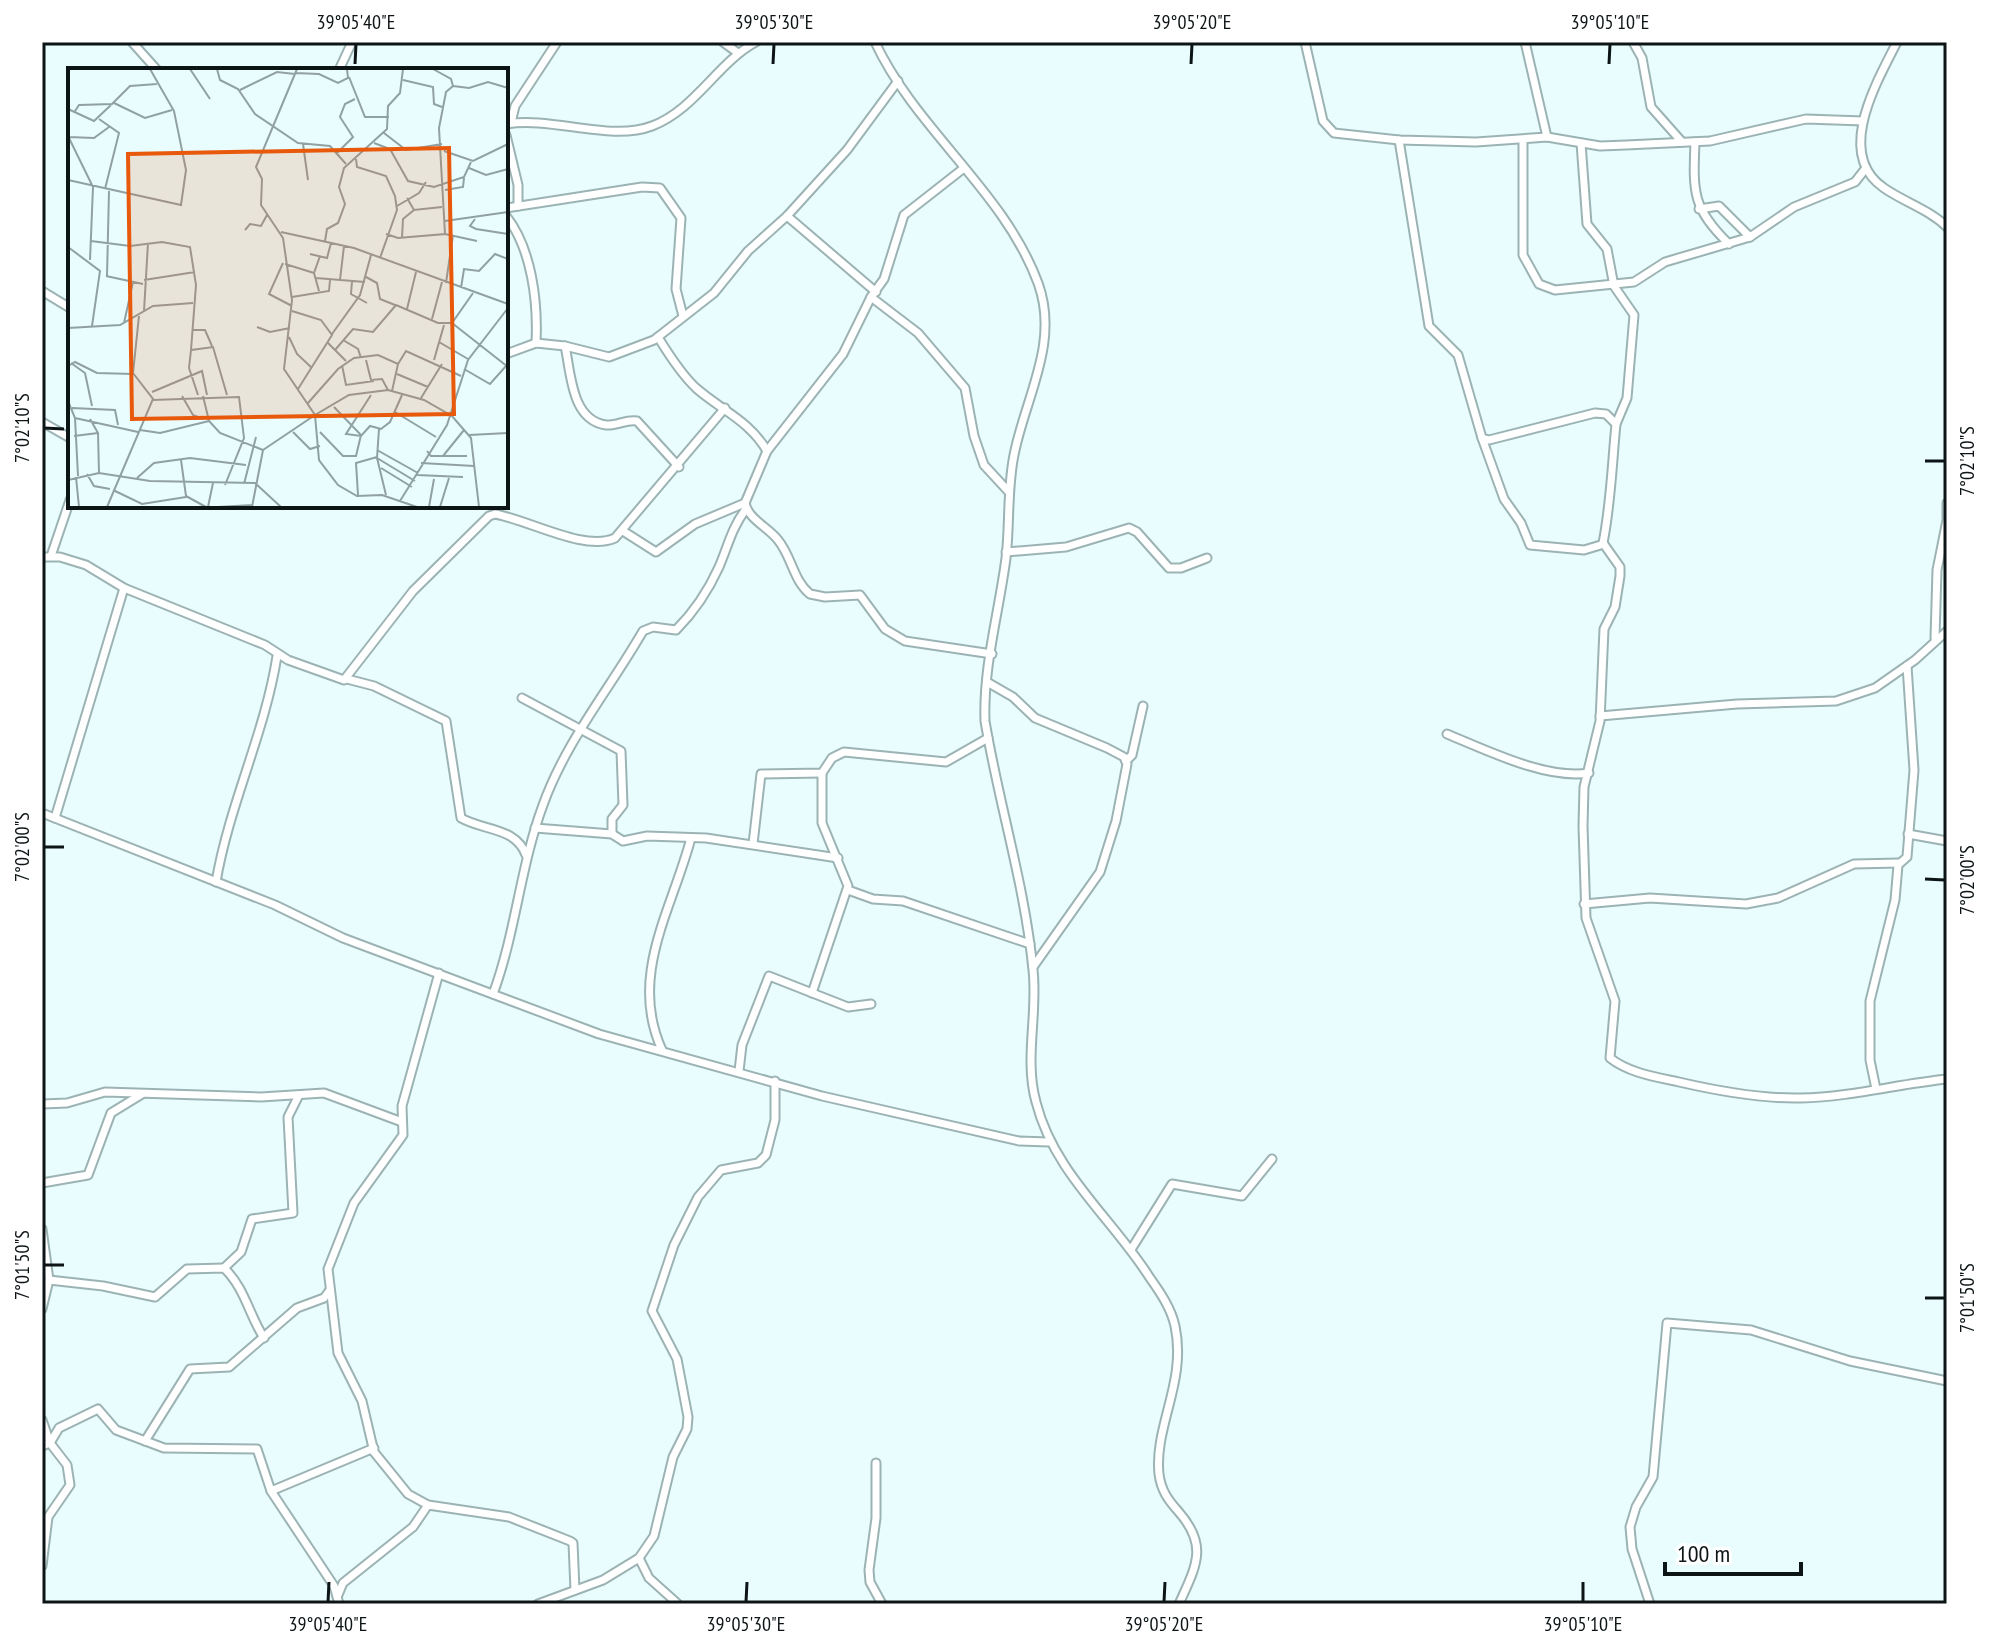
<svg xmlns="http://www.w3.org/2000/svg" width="1989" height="1646" font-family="'PT Sans Narrow',sans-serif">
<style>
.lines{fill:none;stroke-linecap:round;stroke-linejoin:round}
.minor-casing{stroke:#9cb3b4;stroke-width:11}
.minor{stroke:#fff;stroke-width:7}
.ticks{fill:none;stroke:#0c1415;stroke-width:3}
.inset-road{fill:none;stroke:#91a0a1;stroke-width:2}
.view{fill:#e8590c;fill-opacity:0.15;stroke:#e8590c;stroke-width:4}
.inset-edge{fill:none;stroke:#0c1415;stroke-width:4}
.neatline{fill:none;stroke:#0c1415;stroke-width:3}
.ticks-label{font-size:20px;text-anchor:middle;fill:#0c1415}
</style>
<rect width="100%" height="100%" fill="#e9fdfe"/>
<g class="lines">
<defs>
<g id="minor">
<polyline points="132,42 157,70"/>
<polyline points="723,42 738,53"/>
<path d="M875,42c41,88 129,149 163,241 22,60 -13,115 -24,172 -7,34 -4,69 -8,103 -7,54 -23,109 -21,163 14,84 40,165 48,249 5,44 -9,89 3,132 18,71 76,116 114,176 10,14 21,30 25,48 12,56 -21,100 -16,148 2,16 9,26 19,37 31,35 18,55 1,93"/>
<polyline points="1305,42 1323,121 1334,133 1399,140 1476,142 1547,137 1600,146 1626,145 1710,141 1806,119 1863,121"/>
<polyline points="1525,42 1547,137"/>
<polyline points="1633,42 1642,58 1651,107 1682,142"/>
<path d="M1897,42c-20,40 -63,112 -13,146 20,14 46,22 63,39"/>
<polyline points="339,70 352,42"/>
<polyline points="511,123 515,106 557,42"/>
<path d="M506,124c46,-8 104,18 146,2 43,-16 66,-64 104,-84"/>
<polyline points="506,135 518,185 518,206"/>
<path d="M1399,140l30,186 29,29 24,83 7,2 106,-27 11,1 10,10c-4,40 -5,79 -13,119l17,24v9l-5,31 -11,22 -4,92 -16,66 -1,39 3,92 29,83 -5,57c19,15 46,19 69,24 39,9 81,17 122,16 49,-1 97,-14 146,-19"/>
<polyline points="1523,141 1523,255 1539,284 1555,290 1634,282 1665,262 1750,237 1794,207 1855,182 1866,168"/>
<path d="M1695,142c-2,50 -3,66 34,102"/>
<polyline points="1581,143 1587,224 1607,249 1614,286 1634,315 1627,398 1616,424"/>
<path d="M964,168l-60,47 -20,64 -13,18 -28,57 -76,97 -22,52c3,16 23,24 33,37 14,17 15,40 32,54l15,3 35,-2 25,34 20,12 87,13"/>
<polyline points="506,208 642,187 660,188 681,218 676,289 683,316"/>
<polyline points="1699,209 1719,206 1750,237"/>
<path d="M506,216c26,33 32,86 30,127"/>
<polyline points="787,216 876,292"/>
<polyline points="42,291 70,308"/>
<polyline points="871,297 918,333 965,388 974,436 984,465 1009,492"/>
<path d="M658,337c11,18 23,37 38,51 25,22 54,33 71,63"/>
<path d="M565,346c6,27 6,74 41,79 11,1 20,-6 31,-4l42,46"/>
<polyline points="506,354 536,343 565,346 609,357 654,340 714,293 748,251 787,216 847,150 898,81"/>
<polyline points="42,422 70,438"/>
<polyline points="1482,438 1504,499 1521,523 1530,545 1584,550 1604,544"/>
<polyline points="1947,503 1947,517"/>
<polyline points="623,531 656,552 695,524 745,503"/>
<polyline points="1006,552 1066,547 1129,528 1137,532 1169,568 1181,568 1207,558"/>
<polyline points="51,556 70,500"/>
<path d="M42,557h18l26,8 38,23 141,57 23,15 56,20 69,-89 76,-75 6,-2c34,6 90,38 120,24l110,-130"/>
<polyline points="1935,638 1937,570 1947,520"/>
<path d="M347,679l27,7 72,35 15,97c23,13 55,9 65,37"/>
<polyline points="987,682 1013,697 1035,718 1107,748 1124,757 1127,764 1116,821 1100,872 1033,967"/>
<polyline points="522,698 621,751 623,805 612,819 612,834"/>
<polyline points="1600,716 1737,704 1836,701 1875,688 1915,660 1947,631"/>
<path d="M1447,734c39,16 100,46 142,39"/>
<polyline points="1126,761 1132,755 1143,706"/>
<polyline points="42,813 275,905 343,938 599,1034 822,1096 1019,1141 1049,1142"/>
<polyline points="55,818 124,588"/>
<polyline points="535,828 612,834 623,841 647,836 706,838 838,858"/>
<polyline points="1908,834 1947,841"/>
<polyline points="753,844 761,774 822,773 832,758 844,752 946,762 988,738"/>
<path d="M216,882c13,-77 49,-149 61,-226"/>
<polyline points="848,890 873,899 903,901 1030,944"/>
<polyline points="1584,904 1650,898 1746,904 1778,898 1854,864 1899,863"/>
<polyline points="439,973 402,1106 403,1135 354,1203 328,1269 338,1353 362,1401 374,1452 408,1494 428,1505 509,1517 570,1541 573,1543 575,1590"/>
<polyline points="812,993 848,886 822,823 822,773"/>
<path d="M493,994c23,-62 27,-127 50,-189 23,-64 66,-115 100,-174l10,-4 23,3c18,-18 33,-41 43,-63 9,-21 13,-40 27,-58"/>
<path d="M662,1050c-34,-74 10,-140 29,-212"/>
<polyline points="739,1071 742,1045 769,976 848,1007 871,1004"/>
<polyline points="1876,1089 1870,1060 1870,1001 1895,900 1898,865 1907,857 1914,770 1907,666"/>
<polyline points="42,1104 67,1103 105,1092 261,1097 324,1093 402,1122"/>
<polyline points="42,1183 88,1175 111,1113 142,1094"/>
<polyline points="42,1229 49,1280 42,1309"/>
<polyline points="1132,1248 1172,1184 1242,1196 1272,1159"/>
<polyline points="224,1268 241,1252 252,1219 293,1213 288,1117 299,1095"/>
<path d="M49,1280l54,6 52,11 32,-28 37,-1c21,20 25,47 40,70"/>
<polyline points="42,1420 50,1443 67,1465 70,1485 48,1517 42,1566"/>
<polyline points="145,1441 190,1369 229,1367 297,1308 324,1298 330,1290"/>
<polyline points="42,1446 50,1443 59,1428 98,1409 116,1430 164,1448 257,1449 271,1491 334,1586 339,1604"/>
<polyline points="876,1463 876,1518 869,1570 870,1582 882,1604"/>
<polyline points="271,1491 374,1448"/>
<polyline points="639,1558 649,1578 678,1604"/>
<polyline points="338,1595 343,1583 413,1527 428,1505"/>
<polyline points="538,1604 603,1580 639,1558 654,1536 673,1457 687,1429 688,1417 677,1359 652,1311 674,1245 698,1197 721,1170 758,1163 766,1155 775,1120 775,1081"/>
<polyline points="1650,1604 1632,1549 1630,1527 1636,1507 1653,1477 1667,1323 1751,1330 1850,1361 1947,1381"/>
</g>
</defs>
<use href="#minor" class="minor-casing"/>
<use href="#minor" class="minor"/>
</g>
<path class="ticks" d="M355,64l1,-20M773,64l1,-20M1191,64l1,-20M1609,64l1,-20M44,428l20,1M1925,461h20M44,847h20M1925,879l20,1M44,1265h20M1925,1298h20M328,1602l1,-20M746,1602l1,-20M1164,1602l1,-20M1583,1602v-20"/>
<g transform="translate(68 68)">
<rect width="440" height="440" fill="#e9fdfe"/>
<path class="inset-road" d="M122,1l20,30M149,1l3,11 18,9 17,25 43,29 32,3 16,18M365,1l18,10 2,7M227,5l24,1 19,9 10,-5 -1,-9M281,9l16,40h24M335,12l30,7 1,17 8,3M385,18l16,2 19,-6 20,6M172,22l37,-18 18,2M46,35l31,15 27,-8M0,41l26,12 17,-16M7,43l4,-6 33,-1 18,-18 27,-2M31,51l20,14 -14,56M316,65l22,17 36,-6M0,68l25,51 -3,73M1,69l25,1 15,-11M306,75l16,6 18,32 26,6 30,-10 7,-15M235,76l5,36M376,83l29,10 35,-17M269,85l16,-16 -13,-20 5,-13 10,-5M288,91l1,8 29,9 9,20 2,14 -17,48M401,100l17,7 22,-6M0,112l113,25 5,-35 -12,-59 -24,-42M377,122l18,-3 1,-9M339,130l7,12 28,-3M329,138l22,-13 7,-11M407,151l-5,7 6,3 32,5M377,153l63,-9M177,162l5,-6 11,2 6,-11M213,164l73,16 154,56M318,166l12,4 47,-4 -6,-106 7,-36 7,-6M377,166l32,7M334,170l1,-19 11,-9M23,173l39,5 32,-4 28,5 6,38 -5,65 22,-3 14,48M257,173l2,-12 11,-6 7,-19 -6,-17 5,-19 43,-39 1,-23 12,-13 3,-24M0,179l32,24 -8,55M242,186l17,4 4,-15M215,195l-14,31 23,12M217,196l29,9M38,208l37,8M39,208l2,-85M298,209l11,6 3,16 15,6M248,210l49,4M76,212l51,-8M272,212l4,-34M284,213l-1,13 16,9M378,215l7,-48M393,220l3,-19 15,2 16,-17 13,5M251,223l-5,-18 6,-17M224,229l37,-6 1,-11M339,241l9,-37M76,243l4,-68M224,243l29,9 11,15 -34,54M364,251l10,-37M56,255l9,-41M384,255l56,44M189,259l13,5 20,-4M0,260l52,-3 33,-19 40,-3M125,262h12l7,16M264,266l28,-39 11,-40M221,269l8,17 15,14M275,272l15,9 3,9M371,274l29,17M260,275l18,18M123,282l-2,18 9,27M267,282l18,-21 20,3 23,-27 42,18h14l21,-30M298,292l5,20 11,-1 6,11M366,292l10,-35M3,295l14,10 7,33M274,297l4,20 28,-4M0,298l7,-4 22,11 36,1M396,301l26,15 16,-18M329,306l31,13M324,323l6,-27M84,324l50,-21 5,24M303,327l-25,39 15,2 9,-10 11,3 9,-7 12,-27M114,328l11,19 10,4M135,328l6,25 11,12 43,17M353,330l21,-34M84,332l87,-3 5,41 -19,47M0,333l7,17 3,58M240,335l30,-34 16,-11 24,-3 20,9 8,-13 55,25M4,340l43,2 3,15M327,344l41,25M7,350l63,14M22,351l8,14 1,40M311,361l-2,29 9,37M72,362l20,3 49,-12M225,364l17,17 10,-3M252,364l23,24h13l5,-21 -27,-28M401,367l39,-2M6,368l24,-3M309,382l41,23M359,383l4,5h36M375,388l21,-26M309,390l38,23M113,392l5,36 20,11M353,395l53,3M313,400l31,19M19,406l7,12 16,3M349,407l46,2M8,409l3,30M69,410l17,-15 36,-5 56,7M0,412l31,-7 51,8 105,2 26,24M176,416l12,-47M45,422l29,14 44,-7M290,427l-2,-32 21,-6M332,433l47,-76 21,-65 40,-52M39,439l46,-108 -20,-26 6,-57M140,439l5,-24M150,439l34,-2M184,439l11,-57 52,-35 -31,-46 8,-69 -9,-62 -22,-33 1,-26 -6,-12 41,-98M349,439l-35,-12 -25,1 -19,-11 -19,-25 -4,-45 34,-20 39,-5 36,10 28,16 19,22 8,69M361,439l5,-28M372,439l9,-29"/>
<path class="view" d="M381,80l5,266 -322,5 -4,-265z"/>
<rect width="440" height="440" class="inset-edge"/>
</g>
<rect width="1989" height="1646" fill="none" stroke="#ffffff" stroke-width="88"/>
<path d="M1665 1562v12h136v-12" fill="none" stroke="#0c1415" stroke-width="4"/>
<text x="1677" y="1562" font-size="24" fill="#0c1415" stroke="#ffffff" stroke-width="6" paint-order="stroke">100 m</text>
<rect x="44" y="44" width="1901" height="1558" class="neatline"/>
<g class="ticks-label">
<text x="356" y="29">39°05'40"E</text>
<text x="774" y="29">39°05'30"E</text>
<text x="1192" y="29">39°05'20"E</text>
<text x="1610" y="29">39°05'10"E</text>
<text transform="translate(22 428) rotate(-90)" y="7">7°02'10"S</text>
<text transform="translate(1967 461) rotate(-90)" y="7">7°02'10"S</text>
<text transform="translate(22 847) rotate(-90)" y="7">7°02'00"S</text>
<text transform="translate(1967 880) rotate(-90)" y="7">7°02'00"S</text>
<text transform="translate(22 1265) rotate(-90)" y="7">7°01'50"S</text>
<text transform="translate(1967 1298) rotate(-90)" y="7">7°01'50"S</text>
<text x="328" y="1631">39°05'40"E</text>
<text x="746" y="1631">39°05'30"E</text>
<text x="1164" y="1631">39°05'20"E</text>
<text x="1583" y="1631">39°05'10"E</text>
</g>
</svg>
